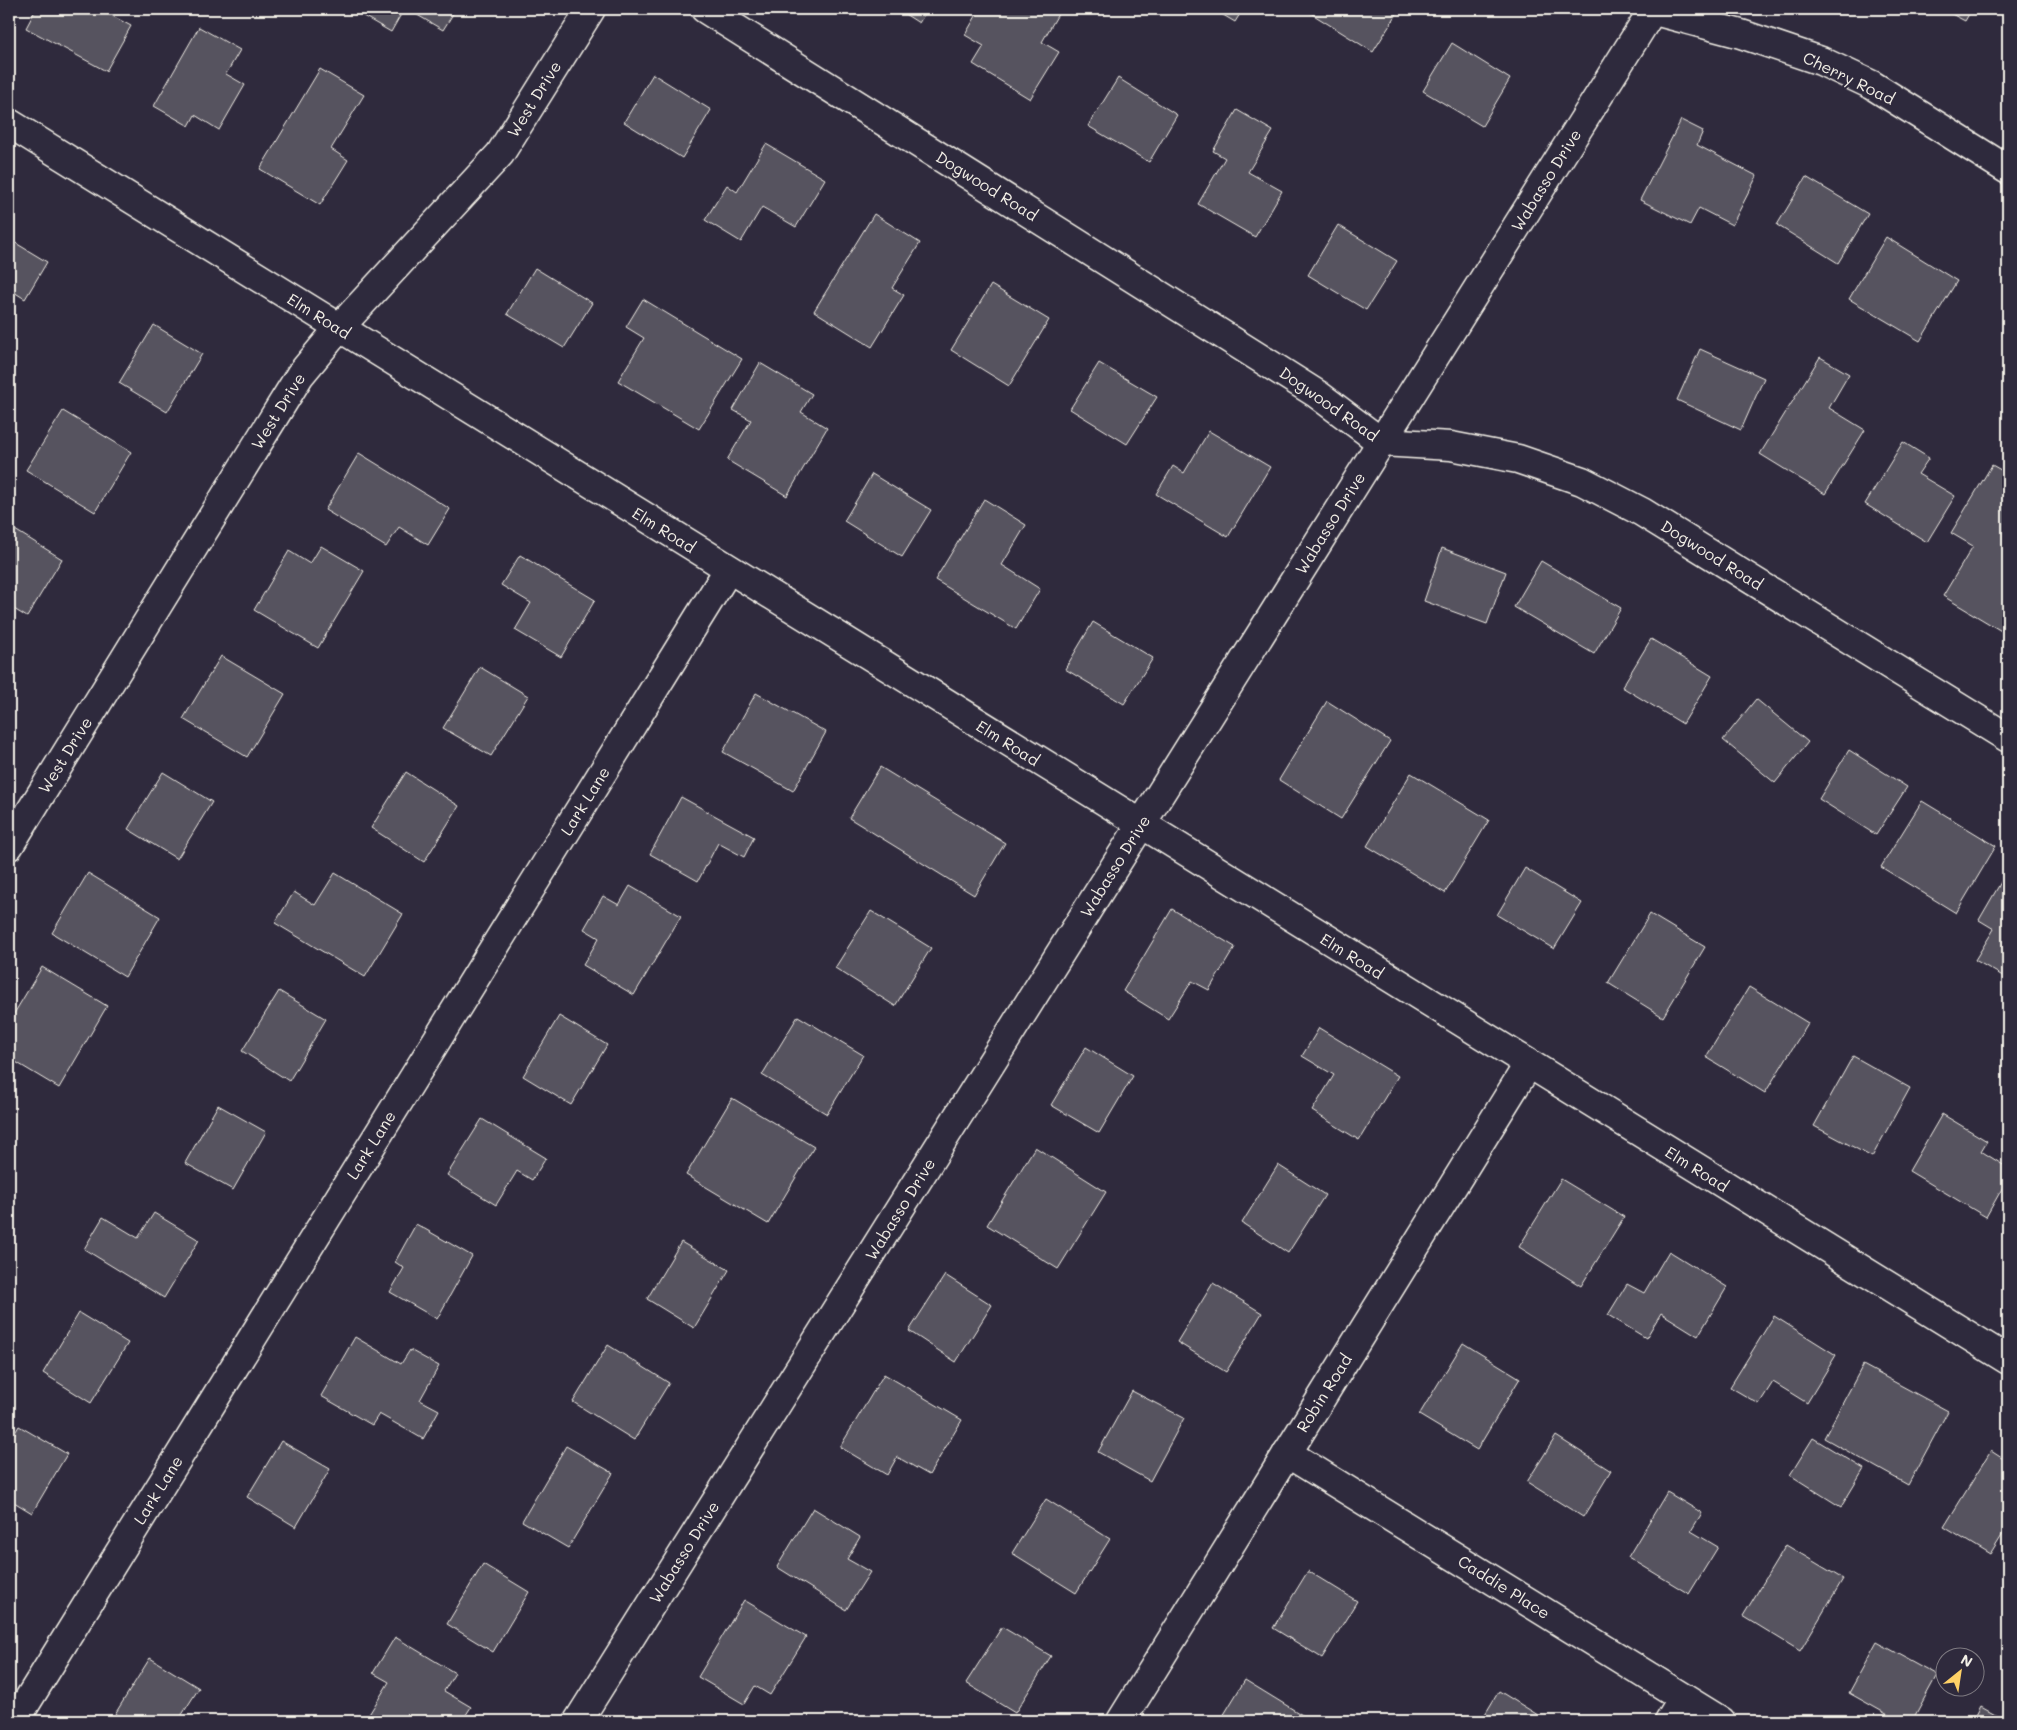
<svg xmlns="http://www.w3.org/2000/svg" width="2017" height="1730" font-family="Mali,sans-serif">
<style>
.building{fill:#56525f;stroke:#f4f1e8}
.lines{fill:none;stroke-linecap:round;stroke-linejoin:round}
.street-casing{stroke:#f4f1e8;stroke-width:31}
.secondary-casing{stroke:#f4f1e8;stroke-width:31}
.street{stroke:#2f2a3d;stroke-width:28}
.secondary{stroke:#2f2a3d;stroke-width:28}
.labels{text-anchor:middle;stroke-width:4;stroke-linejoin:round;paint-order:stroke}
.street-label{font-size:16px;fill:#f4f1e8;stroke:#2f2a3d}
</style>
<rect width="100%" height="100%" fill="#2f2a3d"/>
<filter id="ink" filterUnits="userSpaceOnUse"><feTurbulence type="fractalNoise" baseFrequency=".02" numOctaves="2"/><feDisplacementMap in="SourceGraphic" scale="10" xChannelSelector="R" yChannelSelector="G"/><feConvolveMatrix kernelMatrix="1 2 1 2 8 2 1 2 1" color-interpolation-filters="sRGB"/></filter>
<g filter="url(#ink)">
<g class="building">
<polygon points="36,9 107,9 105,12 131,26 106,71 26,28"/>
<polygon points="351,9 404,9 391,32"/>
<polygon points="407,9 456,9 443,30"/>
<polygon points="897,9 928,9 919,23"/>
<polygon points="980,9 1061,9 1042,42 1059,52 1030,99 973,64 984,46 965,35"/>
<polygon points="1213,9 1243,9 1235,22"/>
<polygon points="1304,9 1400,9 1373,52"/>
<polygon points="1942,9 1972,9 1965,21"/>
<polygon points="199,27 240,50 226,74 245,85 219,130 195,115 189,126 154,106"/>
<polygon points="1452,43 1510,79 1482,126 1423,91"/>
<polygon points="320,69 364,95 331,149 348,160 320,205 260,169"/>
<polygon points="653,74 711,110 682,158 624,122"/>
<polygon points="1118,78 1177,115 1149,162 1088,126"/>
<polygon points="1237,110 1273,131 1248,172 1282,191 1255,237 1198,204 1225,158 1213,151"/>
<polygon points="1681,120 1703,131 1697,145 1757,176 1732,225 1699,208 1690,225 1640,200"/>
<polygon points="766,144 825,179 796,227 762,207 741,242 705,220 727,185 737,192"/>
<polygon points="1806,177 1868,214 1838,263 1777,225"/>
<polygon points="874,214 920,243 892,288 904,295 872,347 814,311"/>
<polygon points="1338,225 1397,261 1366,310 1308,275"/>
<polygon points="1886,237 1957,281 1920,341 1849,299"/>
<polygon points="9,239 47,262 25,299 9,289"/>
<polygon points="535,268 592,303 564,348 507,314"/>
<polygon points="991,285 1049,320 1009,386 951,350"/>
<polygon points="643,299 742,359 699,429 618,381 644,338 626,327"/>
<polygon points="154,325 202,354 167,412 119,383"/>
<polygon points="1700,349 1764,378 1741,430 1677,400"/>
<polygon points="1820,357 1849,374 1829,408 1865,430 1825,494 1760,454"/>
<polygon points="760,363 812,394 801,412 827,428 787,496 727,460 751,420 733,410"/>
<polygon points="1099,363 1157,397 1127,444 1070,409"/>
<polygon points="63,411 131,452 95,512 26,470"/>
<polygon points="1209,431 1270,467 1228,537 1156,494 1173,466 1184,473"/>
<polygon points="1903,442 1929,458 1918,474 1955,496 1927,542 1865,504"/>
<polygon points="359,453 450,509 428,545 399,527 386,547 325,510"/>
<polygon points="1992,465 2008,474 2008,623 2003,632 1943,596 1973,546 1951,533"/>
<polygon points="872,474 931,510 902,557 844,521"/>
<polygon points="984,499 1026,525 1002,565 1040,589 1016,629 935,580"/>
<polygon points="15,530 62,559 27,617 9,606 9,540"/>
<polygon points="321,546 364,571 318,648 254,610 289,551 310,564"/>
<polygon points="1442,548 1506,572 1487,624 1424,601"/>
<polygon points="520,555 595,600 561,657 515,630 531,603 501,585"/>
<polygon points="1541,561 1621,608 1594,654 1514,607"/>
<polygon points="1093,622 1153,658 1124,704 1065,669"/>
<polygon points="1651,639 1712,676 1683,724 1622,687"/>
<polygon points="221,656 285,694 247,757 183,719"/>
<polygon points="480,667 528,696 491,756 443,728"/>
<polygon points="756,693 826,732 793,791 723,752"/>
<polygon points="1756,699 1808,742 1775,783 1723,740"/>
<polygon points="1327,701 1390,741 1341,819 1279,780"/>
<polygon points="1849,750 1907,787 1876,835 1819,799"/>
<polygon points="880,767 1005,843 974,895 849,818"/>
<polygon points="163,772 212,802 177,859 128,829"/>
<polygon points="406,772 459,806 424,862 371,828"/>
<polygon points="1411,773 1489,820 1445,893 1367,846"/>
<polygon points="681,797 754,837 744,857 718,843 698,881 650,854"/>
<polygon points="1922,801 1996,846 1956,913 1881,867"/>
<polygon points="1525,868 1582,903 1554,949 1497,915"/>
<polygon points="2008,870 2008,979 1975,960 1994,929 1979,920"/>
<polygon points="88,873 160,917 125,977 52,933"/>
<polygon points="335,873 403,914 365,977 275,923 294,892 315,905"/>
<polygon points="630,886 681,916 634,995 583,965 599,938 584,929 603,896 619,905"/>
<polygon points="1172,909 1235,947 1209,990 1192,981 1168,1019 1123,991"/>
<polygon points="871,911 931,948 895,1006 835,968"/>
<polygon points="1650,914 1705,947 1663,1017 1608,983"/>
<polygon points="42,967 107,1006 59,1088 9,1058 9,1022"/>
<polygon points="1749,987 1808,1023 1765,1093 1706,1057"/>
<polygon points="279,991 326,1019 289,1081 242,1051"/>
<polygon points="559,1016 607,1045 571,1105 523,1076"/>
<polygon points="798,1016 863,1055 827,1114 762,1075"/>
<polygon points="1319,1028 1398,1076 1359,1140 1312,1111 1334,1075 1302,1056"/>
<polygon points="1086,1047 1133,1076 1099,1133 1051,1105"/>
<polygon points="1853,1056 1910,1088 1872,1157 1814,1126"/>
<polygon points="732,1098 814,1147 768,1224 686,1175"/>
<polygon points="218,1105 266,1132 233,1190 185,1163"/>
<polygon points="1942,1114 1987,1141 1981,1151 2008,1168 2008,1178 1986,1217 1909,1171"/>
<polygon points="482,1119 546,1158 532,1180 517,1171 496,1205 447,1175"/>
<polygon points="1035,1147 1106,1192 1058,1269 987,1225"/>
<polygon points="1278,1165 1325,1195 1288,1253 1242,1223"/>
<polygon points="1561,1179 1624,1217 1581,1286 1519,1247"/>
<polygon points="154,1213 199,1240 164,1298 84,1249 103,1217 138,1238"/>
<polygon points="416,1224 472,1256 437,1319 390,1292 404,1268 395,1262"/>
<polygon points="681,1242 729,1270 694,1328 647,1299"/>
<polygon points="1669,1251 1727,1287 1698,1336 1661,1313 1646,1338 1608,1315 1627,1284 1644,1293"/>
<polygon points="945,1275 992,1305 956,1362 909,1331"/>
<polygon points="1213,1283 1262,1313 1226,1372 1177,1342"/>
<polygon points="79,1313 128,1343 91,1403 43,1373"/>
<polygon points="1774,1316 1836,1355 1807,1403 1773,1382 1759,1404 1730,1387"/>
<polygon points="355,1337 401,1364 410,1350 439,1366 420,1400 439,1410 423,1439 379,1414 372,1425 321,1396"/>
<polygon points="1463,1343 1520,1378 1477,1450 1419,1415"/>
<polygon points="608,1345 669,1383 634,1440 573,1402"/>
<polygon points="1863,1365 1948,1411 1908,1485 1824,1438"/>
<polygon points="884,1374 962,1420 929,1475 897,1457 887,1475 840,1447"/>
<polygon points="1132,1391 1184,1418 1150,1481 1098,1452"/>
<polygon points="19,1426 67,1454 32,1513 9,1499 9,1443"/>
<polygon points="1556,1436 1611,1471 1583,1517 1527,1482"/>
<polygon points="1813,1438 1864,1469 1841,1507 1790,1475"/>
<polygon points="281,1441 330,1469 296,1527 247,1497"/>
<polygon points="566,1446 613,1473 568,1548 522,1521"/>
<polygon points="1991,1451 2008,1462 2008,1526 1990,1555 1944,1527"/>
<polygon points="1667,1492 1702,1513 1691,1531 1718,1547 1689,1594 1628,1557"/>
<polygon points="1046,1499 1110,1539 1076,1593 1012,1553"/>
<polygon points="813,1508 860,1537 847,1559 870,1572 846,1610 777,1567"/>
<polygon points="1786,1545 1843,1579 1800,1651 1743,1616"/>
<polygon points="483,1564 529,1592 493,1652 447,1624"/>
<polygon points="1308,1571 1357,1601 1322,1658 1273,1628"/>
<polygon points="744,1600 806,1637 770,1695 755,1686 744,1704 698,1677"/>
<polygon points="1002,1627 1051,1656 1015,1713 966,1683"/>
<polygon points="395,1637 455,1673 444,1691 471,1707 462,1721 365,1721 389,1682 373,1673"/>
<polygon points="1877,1642 1937,1675 1912,1721 1899,1721 1849,1693"/>
<polygon points="150,1658 199,1688 178,1721 126,1721 115,1714"/>
<polygon points="1245,1680 1307,1718 1305,1721 1220,1721"/>
<polygon points="1499,1691 1546,1720 1545,1721 1481,1721"/>
<polygon points="1981,1706 2008,1721 1973,1721"/>
</g>
<g class="lines">
<defs>
<g id="street">
<polyline points="705,9 1317,394 1381,442 1451,446 1518,459 1582,481 1642,512 2008,738"/>
<polyline points="9,123 2008,1360"/>
<polyline points="9,846 300,375 339,328 500,154 591,9"/>
<polyline points="1287,1453 1721,1721"/>
<polyline points="15,1721 728,570"/>
<polyline points="578,1721 1652,11"/>
<polyline points="1121,1721 1528,1065"/>
<polyline points="1669,1721 1683,1698"/>
</g>
<polyline id="secondary" points="1647,9 1741,34 1821,61 1872,85 2008,170"/>
</defs>
<use href="#street" class="street-casing"/>
<use href="#secondary" class="secondary-casing"/>
<use href="#street" class="street"/>
<use href="#secondary" class="secondary"/>
</g>
</g>
<g class="labels">
<g class="street-label">
<text transform="translate(1849 78) rotate(26)" y="6">Cherry Road</text>
<text transform="translate(534 99) rotate(-58)" y="6">West Drive</text>
<text transform="translate(1546 180) rotate(-58)" y="6">Wabasso Drive</text>
<text transform="translate(987 186) rotate(32)" y="6">Dogwood Road</text>
<text transform="translate(319 316) rotate(32)" y="6">Elm Road</text>
<text transform="translate(1329 404) rotate(35)" y="6">Dogwood Road</text>
<text transform="translate(278 411) rotate(-58)" y="6">West Drive</text>
<text transform="translate(1330 523) rotate(-58)" y="6">Wabasso Drive</text>
<text transform="translate(664 530) rotate(32)" y="6">Elm Road</text>
<text transform="translate(1712 555) rotate(32)" y="6">Dogwood Road</text>
<text transform="translate(1008 743) rotate(32)" y="6">Elm Road</text>
<text transform="translate(65 755) rotate(-58)" y="6">West Drive</text>
<text transform="translate(585 801) rotate(-58)" y="6">Lark Lane</text>
<text transform="translate(1115 866) rotate(-58)" y="6">Wabasso Drive</text>
<text transform="translate(1352 956) rotate(32)" y="6">Elm Road</text>
<text transform="translate(371 1145) rotate(-58)" y="6">Lark Lane</text>
<text transform="translate(1697 1169) rotate(32)" y="6">Elm Road</text>
<text transform="translate(900 1209) rotate(-58)" y="6">Wabasso Drive</text>
<text transform="translate(1324 1393) rotate(-58)" y="6">Robin Road</text>
<text transform="translate(158 1490) rotate(-58)" y="6">Lark Lane</text>
<text transform="translate(684 1552) rotate(-58)" y="6">Wabasso Drive</text>
<text transform="translate(1504 1587) rotate(32)" y="6">Caddie Place</text>
</g>
</g>
<rect width="2017" height="1730" fill="none" stroke="#2f2a3d" stroke-width="30"/>
<rect x="15" y="15" width="1987" height="1700" fill="none" stroke="#f4f1e8" stroke-width="2" filter="url(#ink)"/>
<g transform="translate(1960 1672) rotate(30)"><circle r="24" fill="#2f2a3d" stroke="#7e7a81"/>
<path d="M0-4L9 19L0 12L-9 19Z" fill="#ffd166"/>
<text y="-8" font-size="14" font-weight="bold" text-anchor="middle" fill="#f4f1e8">N</text>
</g>
</svg>
